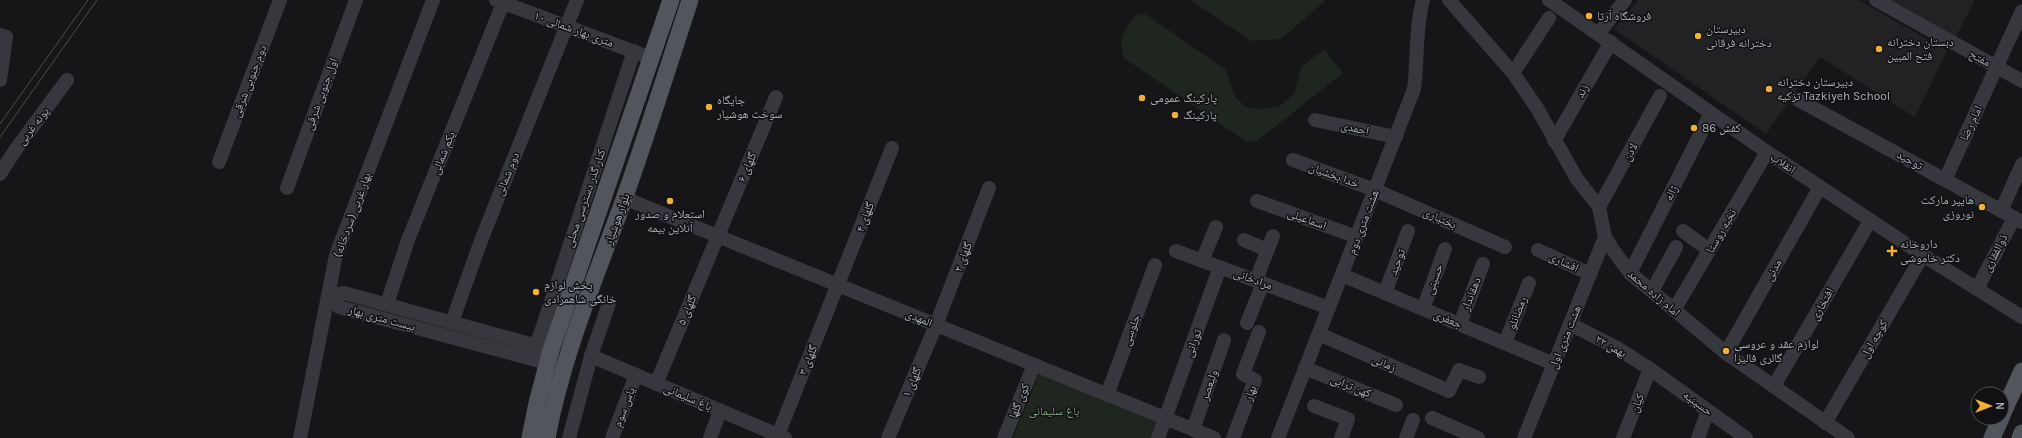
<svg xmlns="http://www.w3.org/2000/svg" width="2022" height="438" font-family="Karla,'Noto Naskh Arabic',sans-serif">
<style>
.built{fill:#222225}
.green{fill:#1e261f}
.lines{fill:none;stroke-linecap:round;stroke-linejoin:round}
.minor{stroke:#37383d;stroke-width:14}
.major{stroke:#53555c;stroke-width:17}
.tram{stroke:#4a4c52;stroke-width:1}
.poi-dot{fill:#f2b134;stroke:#111113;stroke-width:1.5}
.labels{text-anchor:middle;stroke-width:3;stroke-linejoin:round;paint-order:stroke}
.poi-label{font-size:12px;fill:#a8adb8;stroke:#111113;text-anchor:start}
.street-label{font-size:12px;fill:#a8adb8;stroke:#111113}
.park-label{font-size:12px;fill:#7fa381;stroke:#111113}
</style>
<rect width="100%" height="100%" fill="#161618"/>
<g class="built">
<polygon points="1638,0 1859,0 1947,51 1915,117 1820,57 1766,134 1614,29"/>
<polygon points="1885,0 1975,0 1954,40"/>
</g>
<g class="green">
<polygon points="1190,0 1326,0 1281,39 1252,41"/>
<path d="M1144,13l82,57 9,27 11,10 16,2 18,-3 14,-12 7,-27 23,-18 19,24 -86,68 -10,1 -123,-84c-7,-20 0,-26 12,-43z"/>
<polygon points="1039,374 1160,424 1154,438 1013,438"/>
</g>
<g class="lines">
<g class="minor">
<polyline points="496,0 643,55"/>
<polyline points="1449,0 1513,73 1537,108 1577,179 1599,207 1605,237 1613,250 1630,273 1726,353 1848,438"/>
<polyline points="1549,0 1767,152 1923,255 2022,317"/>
<polyline points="1876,0 2022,81"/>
<polyline points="1599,33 1625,0"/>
<polyline points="0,35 6,37 0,80"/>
<polyline points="1513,73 1549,18"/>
<polyline points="1797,99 2022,222"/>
<polyline points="1315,120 1396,137"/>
<polyline points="1554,141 1611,42"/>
<polyline points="1293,160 1375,190 1505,247"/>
<polyline points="219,162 280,0"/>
<polyline points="0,174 16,149 67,80"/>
<polyline points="1945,180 2022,11"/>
<polyline points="287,188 356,0"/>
<polyline points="624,198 1214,438"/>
<polyline points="1257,201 1357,237"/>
<polyline points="1599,207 1660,96"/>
<polyline points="2001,211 2022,164"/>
<polyline points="1683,231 1709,250"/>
<polyline points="1244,240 1267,250"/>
<polyline points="1538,250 1590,274"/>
<polyline points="1176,251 1329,308"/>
<polyline points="1202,261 1216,227"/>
<polyline points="1630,273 1711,113"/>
<polyline points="1342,275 1554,364"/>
<polyline points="1256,280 1273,236"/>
<polyline points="1977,289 2014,218"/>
<polyline points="1652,291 1676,247"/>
<polyline points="1385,293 1408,231"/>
<polyline points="328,296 344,293 545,348"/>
<polyline points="328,296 339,307 540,361"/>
<polyline points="387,304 408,240 503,3"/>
<polyline points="1423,309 1445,249"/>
<polyline points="1674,310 1767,152"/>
<polyline points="452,322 482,238 577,0"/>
<polyline points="1247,323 1263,283"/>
<polyline points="1460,324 1483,264"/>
<polyline points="1570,324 1617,348 1650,369 1746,438"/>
<polyline points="1319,334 1449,391 1459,370 1479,377"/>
<polyline points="1505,343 1529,283"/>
<polyline points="1726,353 1820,187"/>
<polyline points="591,356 785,438"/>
<polyline points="532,359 634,51"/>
<polyline points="1305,368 1396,405"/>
<polyline points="656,384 776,97"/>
<polyline points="1774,386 1870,221"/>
<polyline points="1107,395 1155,265"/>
<polyline points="1314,406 1348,419 1341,438"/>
<polyline points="1432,418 1478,438"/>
<polyline points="1825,423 1923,255"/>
<polyline points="1193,430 1224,340"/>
<polyline points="778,435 892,148"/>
<polyline points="300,438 336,255 433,0"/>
<polyline points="569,438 591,356 609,303"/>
<polyline points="612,438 636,375"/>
<polyline points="710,438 720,411"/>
<polyline points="888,438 936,325 989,188"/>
<polyline points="1004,438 1034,365"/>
<polyline points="1158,438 1220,267"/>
<polyline points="1233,438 1255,380 1243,374 1259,332"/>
<path d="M1278,438l136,-349c4,-30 1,-60 9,-89"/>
<polyline points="1406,438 1413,420"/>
<polyline points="1524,438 1605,237"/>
<polyline points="1623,438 1650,369"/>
<polyline points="1698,438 1708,411"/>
</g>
<g class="major">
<polyline points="2002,415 2022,371"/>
<polyline points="530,438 537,403 551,350 671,0"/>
<path d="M547,438c15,-82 48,-159 76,-236 24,-67 45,-135 67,-202"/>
<polyline points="1992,438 2001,418"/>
<polyline points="2020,438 2022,433"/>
</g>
<g class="tram">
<polyline points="0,124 88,0"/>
<polyline points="0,137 97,0"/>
</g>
</g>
<g class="poi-dot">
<circle cx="1589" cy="16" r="4"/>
<circle cx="1698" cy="36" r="4"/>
<circle cx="1879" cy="49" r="4"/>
<circle cx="1769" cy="89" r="4"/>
<circle cx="1142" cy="98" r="4"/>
<circle cx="709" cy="107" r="4"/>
<circle cx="1175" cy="115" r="4"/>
<circle cx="1694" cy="128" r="4"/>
<circle cx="670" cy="201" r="4"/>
<circle cx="1982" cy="207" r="4"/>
<path d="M1890 245h4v4h4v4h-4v4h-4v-4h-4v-4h4z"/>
<circle cx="536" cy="292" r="4"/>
<circle cx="1726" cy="351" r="4"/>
</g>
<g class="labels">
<g class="poi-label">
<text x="1597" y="20">فروشگاه آرتا</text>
<text x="1706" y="33">دبیرستان<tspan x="1706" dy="14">دخترانه فرقانی</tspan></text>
<text x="1887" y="46">دبستان دخترانه<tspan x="1887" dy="14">فتح المبین</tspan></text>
<text x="1777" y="86">دبیرستان دخترانه<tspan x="1777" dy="14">تزكيه Tazkiyeh School</tspan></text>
<text x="1150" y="102">پارکینگ عمومی</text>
<text x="717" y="104">جایگاه<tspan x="717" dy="14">سوخت هوشیار</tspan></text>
<text x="1183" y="119">پارکینگ</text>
<text x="1702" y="132">کفش 86</text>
<text x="1974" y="204" text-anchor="end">هایپر مارکت<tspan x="1974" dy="14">نوروزی</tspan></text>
<text x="670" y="218" text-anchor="middle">استعلام و صدور<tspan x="670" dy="14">آنلاین بیمه</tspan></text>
<text x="1900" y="248">داروخانه<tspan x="1900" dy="14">دکتر خاموشی</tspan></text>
<text x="544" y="289">پخش لوازم<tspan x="544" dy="14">خانگی شاهمرادی</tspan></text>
<text x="1734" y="348">لوازم عقد و عروسی<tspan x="1734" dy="14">گالری فالیزا</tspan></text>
</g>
<g class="street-label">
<text transform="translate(574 29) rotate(20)" y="4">۱۰ متری بهار شمالی</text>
<text transform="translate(1980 58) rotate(29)" y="4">مفتح</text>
<text transform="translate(249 81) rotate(-69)" y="4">دوم جنوبی شرقی</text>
<text transform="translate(1582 91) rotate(-60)" y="4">زند</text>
<text transform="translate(321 94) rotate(-70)" y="4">اول جنوبی شرقی</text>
<text transform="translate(1971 123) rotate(-65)" y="4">امام رضا</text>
<text transform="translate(33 126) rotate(-52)" y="4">پونه غربی</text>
<text transform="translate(1355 128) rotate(12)" y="4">احمدی</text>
<text transform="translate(1630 152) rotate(-62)" y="4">لادن</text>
<text transform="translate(443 153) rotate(-68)" y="4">یکم شمالی</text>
<text transform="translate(1910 160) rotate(29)" y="4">توحید</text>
<text transform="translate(1783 163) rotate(34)" y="4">انقلاب</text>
<text transform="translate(747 167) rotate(-67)" y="4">گلهای ۶</text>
<text transform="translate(507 174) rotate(-68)" y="4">دوم شمالی</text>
<text transform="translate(1334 175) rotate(20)" y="4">خدا بخشیان</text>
<text transform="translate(1671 193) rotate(-64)" y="4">ژاله</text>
<text transform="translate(585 198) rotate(-71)" y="4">کنار گذر دسترسی محلی</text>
<text transform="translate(352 215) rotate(-70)" y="4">بهار غربی (سردخانه)</text>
<text transform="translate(865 217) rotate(-69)" y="4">گلهای ۴</text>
<text transform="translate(1440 218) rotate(24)" y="4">بختیاری</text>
<text transform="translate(617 219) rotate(-70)" y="4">بلوار هوشیار</text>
<text transform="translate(1307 219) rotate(20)" y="4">اسماعیلی</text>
<text transform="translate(1363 222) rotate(-69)" y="4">هشت متری دوم</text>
<text transform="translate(1721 231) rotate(-60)" y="4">نخبه روستا</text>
<text transform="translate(1995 253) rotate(-63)" y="4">ذوالفقاری</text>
<text transform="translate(963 257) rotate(-69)" y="4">گلهای ۲</text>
<text transform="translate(1397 262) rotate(-70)" y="4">توحید</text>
<text transform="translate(1564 262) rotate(25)" y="4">افشاری</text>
<text transform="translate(1773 270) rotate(-61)" y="4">مدنی</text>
<text transform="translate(1253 279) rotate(20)" y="4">مرادخانی</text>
<text transform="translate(1434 279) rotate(-70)" y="4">حسینی</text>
<text transform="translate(1654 293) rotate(41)" y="4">امام زاده محمد</text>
<text transform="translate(1471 294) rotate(-69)" y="4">دهقاندار</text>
<text transform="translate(1822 304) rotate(-60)" y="4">افتخاری</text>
<text transform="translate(687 310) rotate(-67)" y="4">گلهای ۵</text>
<text transform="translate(1517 313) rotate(-69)" y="4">رمضانلو</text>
<text transform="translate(382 318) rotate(15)" y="4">بیست متری بهار</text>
<text transform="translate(919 318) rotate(22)" y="4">المهدی</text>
<text transform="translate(1448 319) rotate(23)" y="4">جعفری</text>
<text transform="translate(1131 330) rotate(-70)" y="4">جلوسی</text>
<text transform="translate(1565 337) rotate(-68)" y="4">هشت متری اول</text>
<text transform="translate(1874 339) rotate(-60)" y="4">کوچه اول</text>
<text transform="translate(1193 343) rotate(-70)" y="4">تورانی</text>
<text transform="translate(1611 346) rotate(29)" y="4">۲۲ بهمن</text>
<text transform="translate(808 360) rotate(-68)" y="4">گلهای ۳</text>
<text transform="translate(1384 363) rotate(23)" y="4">زمانی</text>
<text transform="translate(912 382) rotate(-67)" y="4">گلهای ۱</text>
<text transform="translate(1209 385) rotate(-71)" y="4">ولیعصر</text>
<text transform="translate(1351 386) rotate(22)" y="4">کهن ترابی</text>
<text transform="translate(1250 393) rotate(-69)" y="4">بهار</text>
<text transform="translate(688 397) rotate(23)" y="4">باغ سلیمانی</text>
<text transform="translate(1019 401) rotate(-68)" y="4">کوی گلها</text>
<text transform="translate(1637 403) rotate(-69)" y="4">کیان</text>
<text transform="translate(1698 403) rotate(36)" y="4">حسینیه</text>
<text transform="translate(624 407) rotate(-69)" y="4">یاس سوم</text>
</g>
<g class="park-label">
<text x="1054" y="415">باغ سلیمانی</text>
</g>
</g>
<g transform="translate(1990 406) rotate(90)"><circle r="19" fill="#111113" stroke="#4d4f55"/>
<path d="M0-3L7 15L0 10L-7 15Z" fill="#f2b134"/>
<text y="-6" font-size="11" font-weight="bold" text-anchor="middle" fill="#a8adb8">N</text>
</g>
</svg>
